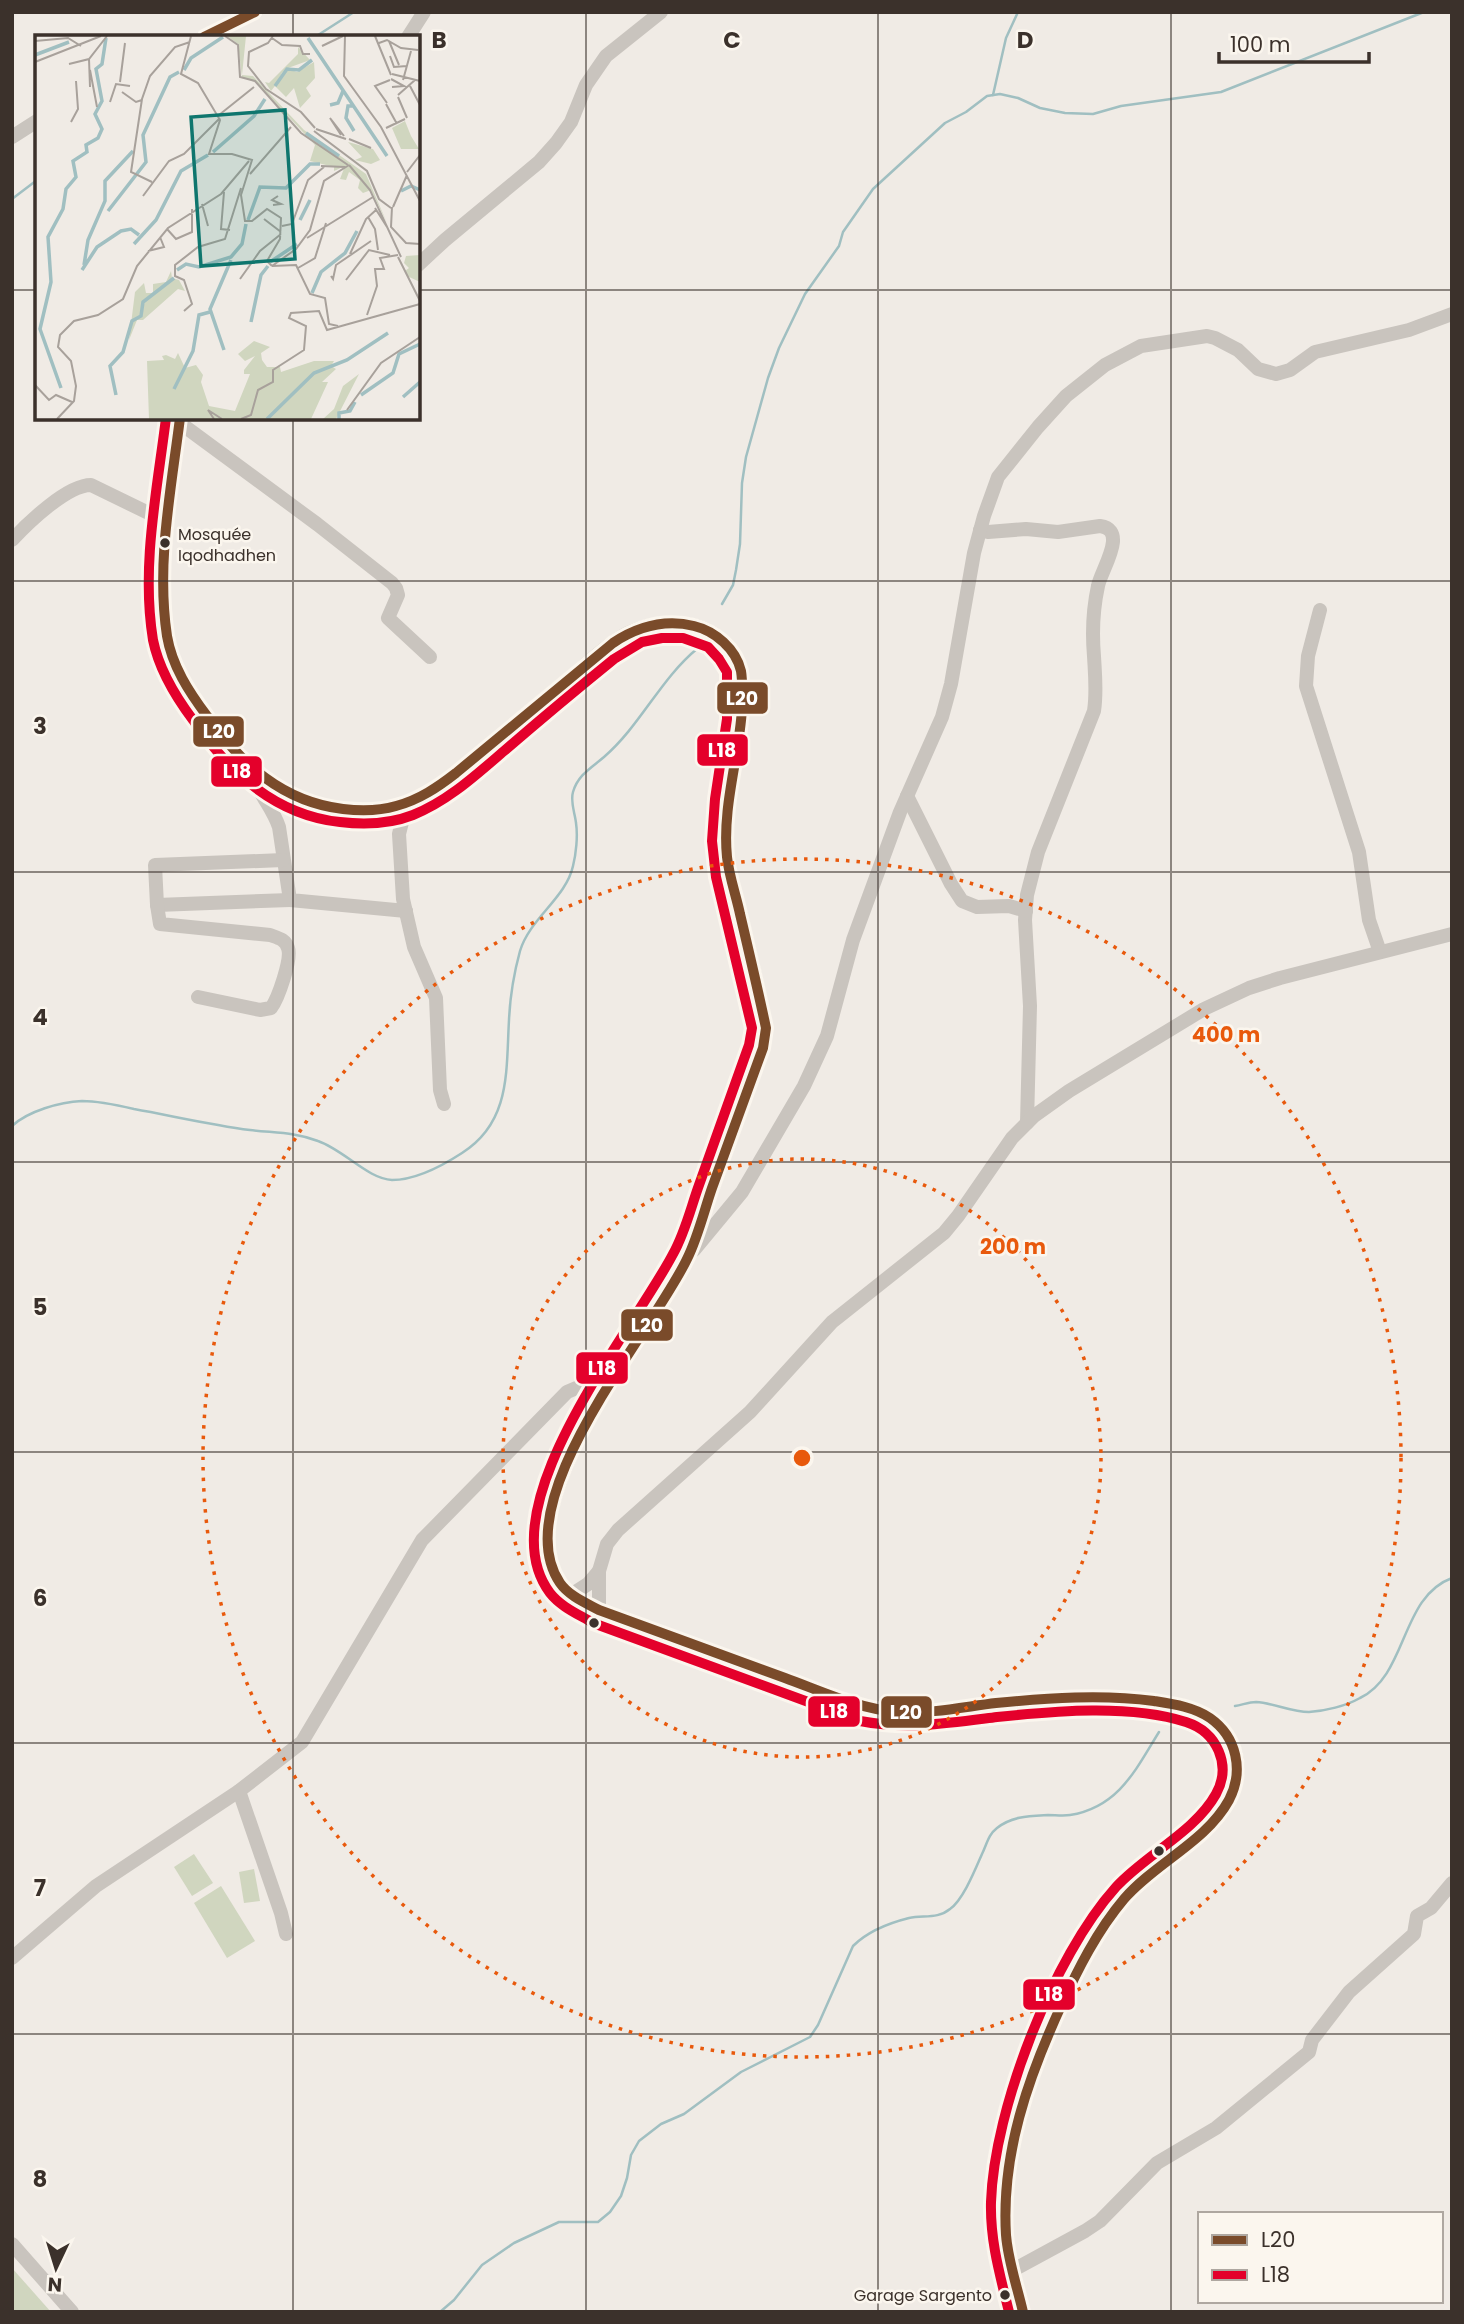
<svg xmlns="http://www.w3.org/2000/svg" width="1464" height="2324" font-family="Poppins,sans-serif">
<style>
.green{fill:#d0d6bf}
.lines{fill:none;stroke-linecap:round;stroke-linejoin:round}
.stream{stroke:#a0bfc1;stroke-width:2.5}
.minor{stroke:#c9c4be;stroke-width:14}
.bus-1-casing{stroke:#fbf6ee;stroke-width:16}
.bus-2-casing{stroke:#fbf6ee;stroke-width:16}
.bus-1{stroke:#7a4b2a;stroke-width:10}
.bus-2{stroke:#e4002b;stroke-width:10}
.grid{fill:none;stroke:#3b312b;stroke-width:2;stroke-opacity:0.55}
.ring{fill:none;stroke:#e8590c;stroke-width:3.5;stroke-dasharray:3.5 7}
.bus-dot{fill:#3b312b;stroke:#fbf6ee;stroke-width:2.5}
.labels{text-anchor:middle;stroke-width:5;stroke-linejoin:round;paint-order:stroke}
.bus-label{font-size:16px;fill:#3b312b;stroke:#fbf6ee;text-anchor:start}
.inset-river{fill:none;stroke:#a0bfc1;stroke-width:3.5}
.inset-road{fill:none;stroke:#a8a19b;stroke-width:2}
.view{fill:#0f766e;fill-opacity:0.15;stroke:#0f766e;stroke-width:3.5}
.inset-edge{fill:none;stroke:#3b312b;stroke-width:3.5}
.grid-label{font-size:23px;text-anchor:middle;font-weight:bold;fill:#3b312b;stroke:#fbf6ee;stroke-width:5;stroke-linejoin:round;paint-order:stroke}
.centre{fill:#e8590c;stroke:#fbf6ee;stroke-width:3.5}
.ring-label{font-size:21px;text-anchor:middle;font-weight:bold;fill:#e8590c;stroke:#fbf6ee;stroke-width:5;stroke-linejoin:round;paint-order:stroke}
.line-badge{stroke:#fbf6ee;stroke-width:2.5}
.badge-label{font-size:19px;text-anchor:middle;font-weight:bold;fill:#fff}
</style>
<rect width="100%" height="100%" fill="#f0ebe5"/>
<g class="green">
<polygon points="194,1854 213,1883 192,1896 174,1867"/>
<polygon points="254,1869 260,1901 244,1903 239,1872"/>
<polygon points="221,1886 255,1941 227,1958 194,1903"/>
<polygon points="12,2268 51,2312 12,2312"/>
</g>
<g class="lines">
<g class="stream">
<polyline points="315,37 354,12"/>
<polyline points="993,95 1006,38 1018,12"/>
<polyline points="12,199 37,180"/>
<polyline points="722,604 733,585 736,570 740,544 742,483 746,457 768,378 779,348 805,294 839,246 843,232 873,189 945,123 966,112 987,96 1000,94 1018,98 1040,108 1065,113 1093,114 1121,106 1221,92 1424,12"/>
<path d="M12,1126c16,-15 48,-24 70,-25 17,0 35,4 52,8 39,7 77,16 116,21 24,3 45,2 68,11 26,9 50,38 74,39 24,0 50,-14 70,-27 49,-31 44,-82 47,-133 1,-23 5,-47 11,-69 10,-33 46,-53 53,-85 3,-12 5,-30 3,-43 -1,-10 -6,-21 -3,-31 5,-17 18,-24 31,-35 37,-32 56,-78 94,-109"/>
<path d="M1235,1706c7,-1 14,-4 21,-4 18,1 35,10 53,10 16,-1 37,-6 51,-14 48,-23 40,-101 92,-120"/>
<path d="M440,2312l14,-12 28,-35 32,-22 45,-21h39l12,-10 11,-16 6,-18 4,-23 8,-14 22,-17 23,-10 57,-42 69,-35 8,-12 35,-79c15,-15 36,-23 56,-28 15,-3 29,1 41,-9 13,-9 25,-39 32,-55 5,-10 6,-19 15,-26 15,-12 33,-12 51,-13 7,0 15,1 22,0 49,-8 66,-46 89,-83"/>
</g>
<g class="minor">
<polyline points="203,37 256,12"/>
<polyline points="408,37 424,12"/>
<polyline points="12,137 37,121"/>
<polyline points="418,265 445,240 539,162 556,143 571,122 586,85 606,56 661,12"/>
<path d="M180,418c-8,69 -24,150 -13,219 5,27 18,49 34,71 38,57 82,99 153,102 16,0 32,0 46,-5 28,-9 51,-28 73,-46 32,-27 64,-54 97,-81 18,-15 37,-34 58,-45 24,-12 66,-15 89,3 9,8 19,20 23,32 3,10 2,23 2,33 0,52 -22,108 -15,158 2,20 10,39 14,58 9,37 18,74 25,111l-3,20 -76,211 -97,156c-21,41 -64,125 -30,168 10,13 25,19 39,27l265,97c52,12 85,1 135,-4 60,-6 132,-10 190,5 33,9 56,43 46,77 -12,43 -69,71 -99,101 -32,32 -54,75 -73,115 -34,73 -63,151 -57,233 2,26 11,52 17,78"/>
<polyline points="180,423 317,524 392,583 396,588 398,595 388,618 430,657"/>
<path d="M980,530l8,2 38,-3 32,3 42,-6c29,4 1,44 -2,60 -5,23 -6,47 -4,70 1,19 3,36 0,55l-56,141 -11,43 -2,25 5,86 -3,117"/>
<path d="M12,540c16,-17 55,-55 79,-55l76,37"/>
<polyline points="1320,610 1308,656 1306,686 1359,852 1369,920 1380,952"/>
<path d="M254,771c4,25 17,33 25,56l11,73 116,11"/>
<polyline points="907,796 951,884 962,901 977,907 1009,906 1026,911"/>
<polyline points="407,802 399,834 403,899 414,947 436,998 440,1090 444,1104"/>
<polyline points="157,905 290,900"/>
<path d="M198,997l62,13 11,-2c7,-9 21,-49 17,-60 -3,-9 -10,-10 -18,-13l-110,-11 -3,-19 -2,-40 128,-5"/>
<polyline points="694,1250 742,1192 804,1086 827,1036 853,940 900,812 942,717 951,684 974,553 984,516 998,477 1038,427 1066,396 1105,365 1141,346 1207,336 1215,338 1238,350 1258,369 1276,374 1290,370 1315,352 1409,330 1452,314"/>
<polyline points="599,1571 607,1544 618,1530 750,1412 832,1322 944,1233 958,1216 1012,1138 1034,1116 1069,1091 1204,1009 1249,988 1280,978 1452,934"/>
<polyline points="571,1595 588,1584 599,1571 599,1610"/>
<polyline points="239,1791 281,1913 286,1934"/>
<polyline points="12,1958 96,1886 239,1791 302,1742 422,1540 567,1392 619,1370"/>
<polyline points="12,2244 72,2312"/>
<polyline points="1013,2270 1085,2231 1100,2221 1157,2163 1216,2128 1309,2052 1312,2040 1349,1992 1414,1934 1417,1916 1431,1908 1452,1883"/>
</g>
<defs>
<g id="bus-1">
<polyline points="204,37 255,12"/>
<path d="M180,418c-9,72 -24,146 -13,218 5,30 22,56 40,80 34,48 76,86 136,93 18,2 36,2 53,-3 23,-6 42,-19 60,-33l157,-130c24,-16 52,-24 81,-17 21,5 42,23 47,45 2,12 1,26 1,38 -3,49 -20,98 -15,148 2,19 9,38 13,57 9,38 18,76 26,114l-3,20c-17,47 -34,94 -51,140 -8,23 -14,49 -25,71 -35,74 -183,241 -127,324 9,13 26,20 39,27 62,23 124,45 186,68 36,13 73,31 113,34 33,2 65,-5 98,-9 52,-5 106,-9 158,-2 19,3 40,6 56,17 27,19 34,53 19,82 -23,42 -74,63 -105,99 -27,32 -46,70 -63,107 -33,72 -60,148 -55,229 2,26 11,51 17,77"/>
</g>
<path id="bus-2" d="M166,418c-9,73 -25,149 -13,222 6,30 22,56 40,80 36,52 82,95 147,102 25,3 50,2 73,-7 35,-14 63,-40 91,-64 36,-31 73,-62 110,-92l28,-17 20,-4h21l25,9 11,12 8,13v47l-12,80 -3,42 4,36 36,151 -3,17c-16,46 -33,93 -50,140 -8,22 -14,48 -26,69 -40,77 -188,253 -123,339 11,14 28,21 43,30l267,98c47,9 90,2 137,-4 58,-6 133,-13 189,5 31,10 46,43 30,72 -21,38 -71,61 -100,93 -63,70 -122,222 -125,315 -1,39 9,73 18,110"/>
</defs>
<use href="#bus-1" class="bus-1-casing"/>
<use href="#bus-2" class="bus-2-casing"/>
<use href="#bus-1" class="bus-1"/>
<use href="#bus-2" class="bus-2"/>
</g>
<path class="grid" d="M293,12v25M586,12v2300M878,12v2300M1171,12v2300M12,290h25M418,290h1034M293,418v1894M12,581h1440M12,872h1440M12,1162h1440M12,1452h1440M12,1743h1440M12,2034h1440"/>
<g class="ring">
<circle cx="802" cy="1458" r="299"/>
<circle cx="802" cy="1458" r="599"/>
</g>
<g class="bus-dot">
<circle cx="165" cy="543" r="6"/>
<circle cx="594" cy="1623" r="6"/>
<circle cx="1159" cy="1851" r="6"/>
<circle cx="1005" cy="2295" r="6"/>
</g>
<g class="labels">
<g class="bus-label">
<text x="178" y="540">Mosquée<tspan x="178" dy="21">Iqodhadhen</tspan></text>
<text x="992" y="2301" text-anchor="end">Garage Sargento</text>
</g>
</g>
<g transform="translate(35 35)">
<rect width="385" height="385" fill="#f0ebe5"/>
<path d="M192,1h19l-4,39 11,1 51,54 62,44 21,49 -16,-33 -8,3 -5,-5 2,-8 -11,-8 -3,8 -6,-1 5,-13 -11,5v-4l-24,-6 5,-16 -58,-62 -15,-6 -4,-33zM263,12l12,13 -22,8 -6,5 -7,12 13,-16 9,3 17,-10 1,16 -9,10 5,8 -11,12 -6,-20 -8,9 -11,-11 -4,5 -6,-9 4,1 29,-29zM370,86l6,15 8,13h-18l-9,-21zM313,107l25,7 7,11 -9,4 -16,-4 7,-3zM385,220v27l-13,-6 -2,-5 4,-3 -5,-5 2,-7zM136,236l1,7 7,2 6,11 -7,-2 -35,31h-6l-8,20 6,-48 9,-9 2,10h7v-9l13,-2zM219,306l16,6 -9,6 1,7 5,7h13l1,5 33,-11h20l-3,5 5,3 -14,13h6l-17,37h-162l-2,-58 17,-1 -2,-4 4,-1 9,4 3,-6 7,15 11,-3 7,10 -2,7 8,24 26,5 15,-37h-6v-4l11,-14 -10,5 -7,-7zM324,339l-23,45h-13l11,-10 9,-23z" fill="#d0d6bf"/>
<path class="inset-river" d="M273,3l79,118M0,20l34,-13M149,35l7,-12 32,-21M240,51l12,-17 12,1 13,-10M295,70l8,-2 5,-12M319,71h-6l-2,12 8,13M271,98l33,23M178,117l41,-36 11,-17M366,156l10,-5 9,4M73,176l38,-49 -3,-27 27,-58 9,-5M213,185l12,-33 26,1 24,-24h10M265,185l10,-20M99,209l22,-24 25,-49 27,-16M235,227l27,-18M49,230l4,-25 17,-39v-20l28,-30M47,235l15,-23 24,-16 10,-2 8,6M142,235l9,-6 13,3 32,-10 11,-13 4,-20M277,258l9,-21 24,-19 12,-22M216,287l10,-47 7,-9M189,315l-14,-41 21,-49M26,353l-21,-59 11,-47 -3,-45 15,-28 3,-20 10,-12 -3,-16 14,-9 -1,-7 12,-7 4,-9 -7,-15 7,-13 -6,-32 6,-5 4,-26M139,354l19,-38 6,-36 11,-3M81,360l-6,-29 13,-14 9,-31 9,-5 2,-14 31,-24M326,360l32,-22 6,-19 21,-10M368,362l17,-15M232,384l47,-46 33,-13 41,-27M304,384v-6l11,-2 5,-9"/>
<path class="inset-road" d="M156,1l-10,38 17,9 22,37 -11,34h23l20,6 -11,35 4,26h7l15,-12 14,9 -1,21 -13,22 5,5M190,1l13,9 2,32 15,4 46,52 47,32M238,1l-5,7 -19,9 -1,14 18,23 35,23 14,16M310,1l-1,40 37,51 39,74M340,1l16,39M237,3l10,7 18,1 3,8h7M0,6l33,-3 13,8M354,6l10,24M344,8l8,-3 14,8 17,2M287,11l21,-10M355,21l4,11 13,-1M54,24l1,28M0,27l66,-26M34,29l20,-5 18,-23M55,35l7,37M357,39l28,7M356,44l13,7 -12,1M368,45l8,-29M85,47l5,-39M375,51l10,19M87,57l14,10 6,-2M363,60l17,-15M363,62l9,21M75,67l6,-18 14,2M352,68l-12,-17 15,-6M351,69l11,20M184,80l35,-28M36,87l7,-13 -2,-28M351,93l19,-9M281,94l30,10M279,96l53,40 12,28 12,9M306,100l-11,-17 14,18M314,104l22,9M314,130l21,25 31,67M286,131l24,1M372,137l13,-17M215,139l41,-47M117,147l-21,-10 11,-73 8,-23 25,-29 15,-5M189,157l-3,37 9,1M108,161l26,-35 15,-7 36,-36M167,169l6,22M238,170l8,-1 -9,-4 6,-4M357,172l-1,20 15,16 14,1M358,172l14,-32M340,173l12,19M333,182l7,12 3,21M229,184l17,13M247,191l10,-2 16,-44 16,-13M132,194l9,10 16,-7v-23M272,203l66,-41M113,216l16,-4 -4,-10M315,219l16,-35 10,-9M363,222l22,44M237,231l24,-17 14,-19 14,-49 25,-16M237,231l24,-1 14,29 15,4 4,26 9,2M263,233l17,-10 11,-35M296,241l2,3 3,-14 35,-24M205,244l20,-28 21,-17M311,245l23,-30 21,5M149,276l8,-7 -8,-24 -9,-4v-11l23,-18 27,-8 16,-51M332,280l10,-29 -2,-17h9l-4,-11 18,-3M0,350l14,15 7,-5 16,7M312,375l34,-47 39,-26M22,384l17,-18 2,-15 -5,-25 -13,-14 2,-12 14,-14 24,-6 25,-16 14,-33 31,-38 53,-34 28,-33M179,384l-6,-9 14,9M206,384l10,-4 7,-25 15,-8v-12l31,-20 2,-24 -17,-8 2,-5 28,-2 8,19 93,-26"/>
<path class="view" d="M250,75l10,149 -94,7 -10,-149z"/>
<rect width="385" height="385" class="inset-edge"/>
</g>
<g class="grid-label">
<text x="439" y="48">B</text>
<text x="732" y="48">C</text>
<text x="1025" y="48">D</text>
<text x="40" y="734">3</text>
<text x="40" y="1025">4</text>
<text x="40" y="1315">5</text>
<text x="40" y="1606">6</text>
<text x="40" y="1896">7</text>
<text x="40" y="2187">8</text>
</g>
<circle cx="802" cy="1458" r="10" class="centre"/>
<g class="ring-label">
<text x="1226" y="1042">400 m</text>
<text x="1013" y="1254">200 m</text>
</g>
<g class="line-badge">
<rect x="716" y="681" width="53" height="34" rx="7" fill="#7a4b2a"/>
<rect x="192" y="715" width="53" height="33" rx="7" fill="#7a4b2a"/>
<rect x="696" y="733" width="53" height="34" rx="7" fill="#e4002b"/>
<rect x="210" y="755" width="53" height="33" rx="7" fill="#e4002b"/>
<rect x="620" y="1308" width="54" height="34" rx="7" fill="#7a4b2a"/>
<rect x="575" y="1351" width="54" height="34" rx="7" fill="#e4002b"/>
<rect x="807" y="1695" width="54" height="33" rx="7" fill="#e4002b"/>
<rect x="880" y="1695" width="53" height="34" rx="7" fill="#7a4b2a"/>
<rect x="1022" y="1978" width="54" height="33" rx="7" fill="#e4002b"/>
</g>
<g class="badge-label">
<text x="742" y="705">L20</text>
<text x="219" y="738">L20</text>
<text x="722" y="757">L18</text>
<text x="237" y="778">L18</text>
<text x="647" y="1332">L20</text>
<text x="602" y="1375">L18</text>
<text x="834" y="1718">L18</text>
<text x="906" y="1719">L20</text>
<text x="1049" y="2001">L18</text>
</g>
<rect width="1464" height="2324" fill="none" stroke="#3b312b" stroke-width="28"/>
<rect x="1198" y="2212" width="245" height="91" fill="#fbf6ee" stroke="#aea7a0" stroke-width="2"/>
<rect x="1212" y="2235" width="35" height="10" fill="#7a4b2a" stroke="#aea7a0" stroke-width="2"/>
<text x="1261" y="2247" font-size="21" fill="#3b312b">L20</text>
<rect x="1212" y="2270" width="35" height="10" fill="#e4002b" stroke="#aea7a0" stroke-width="2"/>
<text x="1261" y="2282" font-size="21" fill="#3b312b">L18</text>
<g transform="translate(56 2268) rotate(184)" stroke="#fbf6ee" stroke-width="5" paint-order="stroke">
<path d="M0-5L12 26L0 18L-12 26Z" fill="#3b312b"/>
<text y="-10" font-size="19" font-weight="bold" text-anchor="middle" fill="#3b312b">N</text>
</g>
<path d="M1219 52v10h150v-10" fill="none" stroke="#3b312b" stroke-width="3.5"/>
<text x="1230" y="52" font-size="21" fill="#3b312b" stroke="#fbf6ee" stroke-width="5" paint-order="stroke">100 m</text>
</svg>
